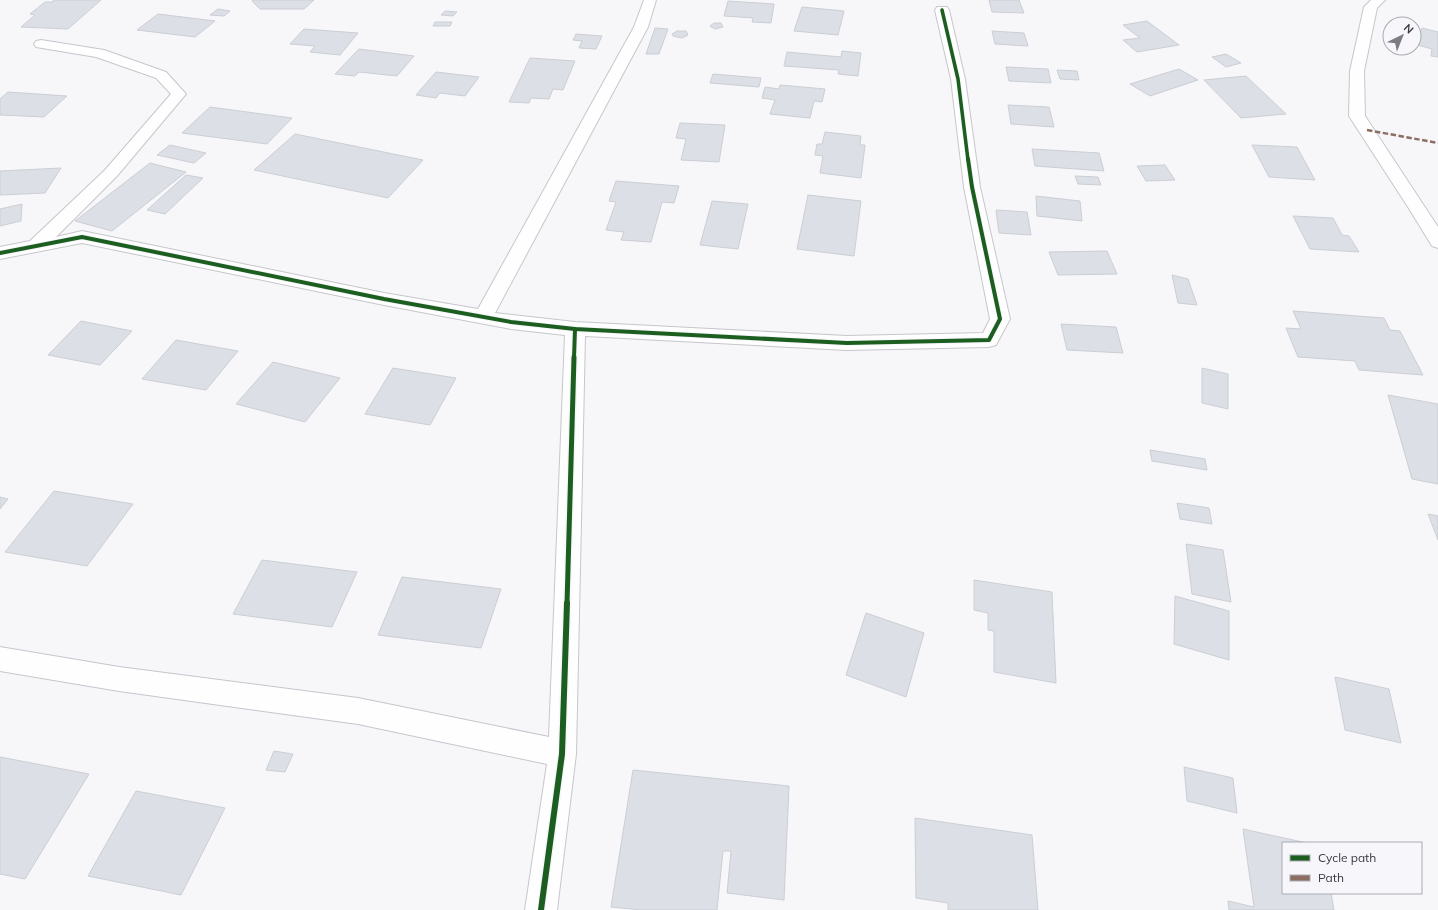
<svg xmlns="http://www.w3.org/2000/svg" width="1438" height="910" font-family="Mulish,sans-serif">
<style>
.building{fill:#dce0e6;stroke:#cbced4}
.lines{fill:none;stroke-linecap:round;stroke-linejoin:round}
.street-casing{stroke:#c6c6cc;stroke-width:2}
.street{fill:#fefefe;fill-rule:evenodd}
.quiet{stroke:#8d6e63;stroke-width:2.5;stroke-dasharray:5.5 2.5;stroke-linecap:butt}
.cycleway-far3-casing{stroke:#f6f6fb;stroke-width:5}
.cycleway-far2-casing{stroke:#f6f6fb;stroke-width:6}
.cycleway-far1-casing{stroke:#f6f6fb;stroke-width:8}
.cycleway-casing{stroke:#f6f6fb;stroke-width:9}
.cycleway-far3{stroke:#1b5e20;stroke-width:3.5}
.cycleway-far2{stroke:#1b5e20;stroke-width:4}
.cycleway-far1{stroke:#1b5e20;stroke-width:5}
.cycleway{stroke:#1b5e20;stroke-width:6}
</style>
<rect width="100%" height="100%" fill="#f7f7fa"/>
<g class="building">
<polygon points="54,0 101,0 68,29 21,27 35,15 30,14 45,2 52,2"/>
<polygon points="253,0 314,0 304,9 260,9 252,1"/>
<polygon points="989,0 1019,0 1024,13 992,12"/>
<polygon points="728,1 774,4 771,23 752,22 753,18 724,16"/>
<polygon points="802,7 844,11 838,35 794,31"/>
<polygon points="218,9 230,11 224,16 210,15"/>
<polygon points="445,11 457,12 453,16 441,15"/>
<polygon points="158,14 215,21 195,37 137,30"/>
<polygon points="1147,21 1179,45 1137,52 1123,40 1140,38 1123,25"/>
<polygon points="435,22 452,22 450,26 433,26"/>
<polygon points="714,23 721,23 723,27 715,29 710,26"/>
<polygon points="655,28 668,29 659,54 646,54"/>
<polygon points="1422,28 1438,32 1438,57 1431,56 1432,49 1418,45"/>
<polygon points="304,29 358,33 340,55 310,52 315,46 290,44"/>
<polygon points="677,31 686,31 688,35 682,38 673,36 672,34"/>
<polygon points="992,31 1024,33 1028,46 995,44"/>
<polygon points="576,34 602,36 596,49 579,48 582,41 573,40"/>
<polygon points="359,49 414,56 397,76 359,72 355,76 335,74"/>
<polygon points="842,51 861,53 858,76 838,74 839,70 784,66 787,52 841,57"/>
<polygon points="1226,54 1241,63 1226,67 1212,57"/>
<polygon points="530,58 575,61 563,90 553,89 549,99 531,98 529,103 509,102"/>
<polygon points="1006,67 1048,69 1051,83 1009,81"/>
<polygon points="1179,69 1198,80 1150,96 1130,84"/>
<polygon points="1057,70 1077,71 1079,80 1060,79"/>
<polygon points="436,72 479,77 465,96 440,93 436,98 416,95"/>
<polygon points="713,74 761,78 759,87 710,83"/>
<polygon points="1246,76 1286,114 1241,118 1204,80"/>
<polygon points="780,85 825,89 822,102 814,101 810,118 770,114 775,100 762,98 765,87 779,89"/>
<polygon points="8,92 67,96 44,117 0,115 0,99"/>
<polygon points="1008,105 1049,107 1054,127 1011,124"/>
<polygon points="210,107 292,118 267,144 182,133"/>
<polygon points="680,123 725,125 719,162 681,160 686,139 676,138"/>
<polygon points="825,132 861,136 860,145 865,145 861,178 820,173 823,156 815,155 817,144 822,144"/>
<polygon points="295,134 423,160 388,198 254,170"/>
<polygon points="170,145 206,153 194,163 157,155"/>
<polygon points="1252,145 1297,147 1315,180 1269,177"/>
<polygon points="1032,149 1099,153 1104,171 1035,166"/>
<polygon points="150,163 186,172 112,231 75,221"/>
<polygon points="1165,165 1175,180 1146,181 1137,166"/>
<polygon points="61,168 45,193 0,195 0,171"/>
<polygon points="186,175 203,178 165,214 147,210"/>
<polygon points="1075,176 1098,177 1101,185 1078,184"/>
<polygon points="616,181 679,186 674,203 662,202 651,242 621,240 624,232 606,230 616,202 609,201"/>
<polygon points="808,195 861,201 854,256 797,249"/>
<polygon points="1036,196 1080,201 1082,221 1037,216"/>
<polygon points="712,201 748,204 738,249 700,245"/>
<polygon points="22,204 21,221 0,226 0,209"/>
<polygon points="996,210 1027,212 1031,235 999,233"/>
<polygon points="1293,216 1333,218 1342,235 1349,236 1359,252 1310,249"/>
<polygon points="1107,251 1117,274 1058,275 1049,252"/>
<polygon points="1172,275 1188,279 1197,305 1178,303"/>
<polygon points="1293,311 1384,318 1390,330 1400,331 1423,375 1359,370 1355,361 1298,357 1286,328 1301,329"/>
<polygon points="81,321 132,331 100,365 48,355"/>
<polygon points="1061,324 1116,327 1123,353 1067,350"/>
<polygon points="176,340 238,351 206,390 142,379"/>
<polygon points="273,362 340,378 305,422 236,404"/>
<polygon points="393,368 456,378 430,425 365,414"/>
<polygon points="1202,368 1228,374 1228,409 1202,403"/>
<polygon points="1388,395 1438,404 1438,484 1412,479"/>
<polygon points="1150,450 1205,459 1207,470 1152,461"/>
<polygon points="54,491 133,504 87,566 5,552"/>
<polygon points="0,497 8,499 0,509"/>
<polygon points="1177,503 1209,508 1212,524 1180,519"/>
<polygon points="1428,514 1438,516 1438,540"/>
<polygon points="1186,544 1223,550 1231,602 1192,594"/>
<polygon points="262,560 357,572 332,627 233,614"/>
<polygon points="402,577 501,589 481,648 378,635"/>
<polygon points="974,580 1052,592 1056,683 994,672 994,631 988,630 988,613 974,610"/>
<polygon points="1175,596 1229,611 1229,660 1174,644"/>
<polygon points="866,613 924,633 906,697 846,675"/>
<polygon points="1335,677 1389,689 1401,743 1345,730"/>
<polygon points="274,751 293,754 285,772 266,770"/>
<polygon points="0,757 89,774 25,879 0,874"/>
<polygon points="1184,767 1233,778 1237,813 1187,801"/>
<polygon points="633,770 789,786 784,900 727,893 731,851 723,851 717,910 641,910 611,907"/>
<polygon points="136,791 225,808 181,895 88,876"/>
<polygon points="915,818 1032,835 1038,910 948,910 948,903 916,898"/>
<polygon points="1243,829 1307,843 1283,843 1283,893 1331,893 1334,910 1229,910 1228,901 1254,907"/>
</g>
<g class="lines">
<defs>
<g id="street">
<polygon points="644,0 656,0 648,27 495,313 575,322 847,336 983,333 990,319 964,187 951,79 935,10 937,7 947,7 949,10 965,79 980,187 1010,319 996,345 989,347 847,350 585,336 576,754 557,910 525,910 547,764 358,724 119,691 0,671 0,647 119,667 358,698 549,737 565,335 511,329 384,305 82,243 0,259 0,247 30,241 105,170 171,94 156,78 96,57 36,47 34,44 36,41 41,40 104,50 166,72 186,94 117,176 56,237 82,231 384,293 478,309 634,27"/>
<polygon points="1371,0 1385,0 1377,8 1364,71 1365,116 1438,227 1438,248 1432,246 1408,207 1349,116 1350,71 1364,7"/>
</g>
</defs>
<use href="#street" class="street-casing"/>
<use href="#street" class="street"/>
<polyline class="quiet" points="1367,130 1438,143"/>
<defs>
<polyline id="cycleway-far3" points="942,10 958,79 968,160"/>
<g id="cycleway-far2">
<polyline points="0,253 82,237 384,299 511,322 575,329 847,343 989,340 1000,319 972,187 968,159"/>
<polyline points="574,358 575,329"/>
</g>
<polyline id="cycleway-far1" points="567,604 574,357"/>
<polyline id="cycleway" points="541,910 562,754 567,603"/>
</defs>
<use href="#cycleway-far3" class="cycleway-far3-casing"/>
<use href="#cycleway-far2" class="cycleway-far2-casing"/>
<use href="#cycleway-far1" class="cycleway-far1-casing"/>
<use href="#cycleway" class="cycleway-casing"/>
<use href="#cycleway-far3" class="cycleway-far3"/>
<use href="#cycleway-far2" class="cycleway-far2"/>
<use href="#cycleway-far1" class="cycleway-far1"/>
<use href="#cycleway" class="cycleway"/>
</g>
<rect x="1282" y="842" width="140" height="52" fill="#f6f6fb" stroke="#aaaab2"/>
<rect x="1290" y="855" width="20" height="6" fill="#1b5e20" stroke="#aaaab2"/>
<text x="1318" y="862" font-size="12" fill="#393944">Cycle path</text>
<rect x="1290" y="875" width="20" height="6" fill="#8d6e63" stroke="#aaaab2"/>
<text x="1318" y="882" font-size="12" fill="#393944">Path</text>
<g transform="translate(1402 36) rotate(43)"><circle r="19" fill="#f6f6fb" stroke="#aaaab2"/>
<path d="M0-3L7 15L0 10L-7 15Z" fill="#7c7c84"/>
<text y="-6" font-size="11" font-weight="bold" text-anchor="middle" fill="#393944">N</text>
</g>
</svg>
